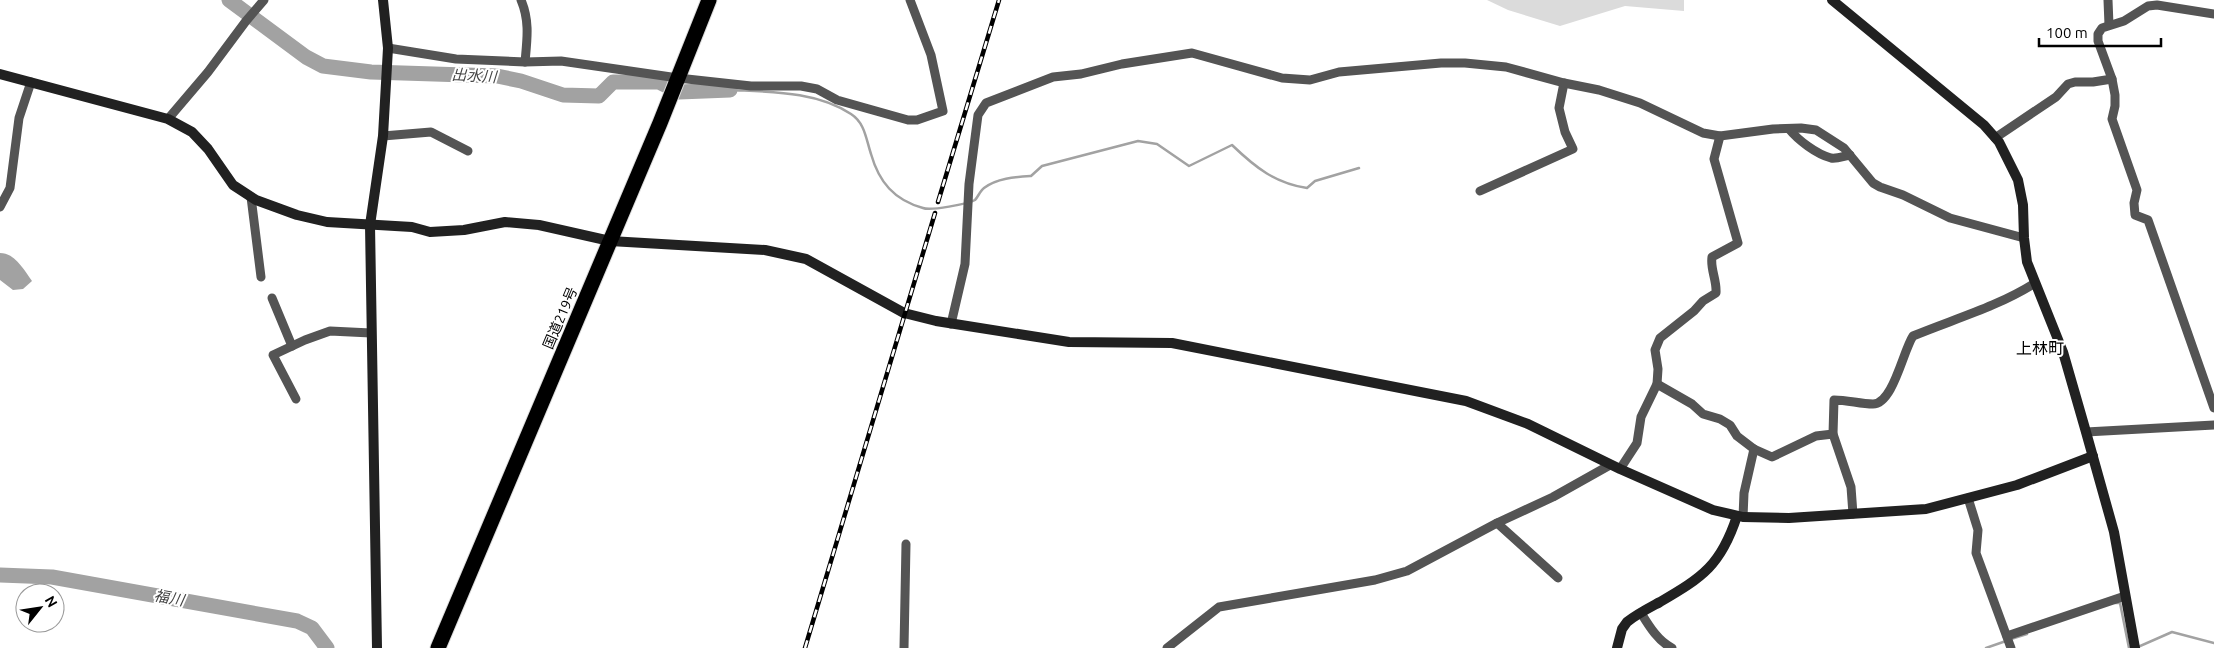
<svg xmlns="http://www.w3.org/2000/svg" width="2214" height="648" font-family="Ubuntu,'Noto Sans JP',sans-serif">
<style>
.green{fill:#dbdbdb}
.water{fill:#a2a2a2}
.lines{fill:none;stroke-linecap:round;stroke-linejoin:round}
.stream{stroke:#a2a2a2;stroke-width:2.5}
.river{stroke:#a2a2a2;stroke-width:15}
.highway-casing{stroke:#dbdbdb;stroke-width:17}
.street{stroke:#545454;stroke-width:9}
.secondary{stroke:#212121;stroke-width:10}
.highway{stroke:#000;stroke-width:15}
.rail-casing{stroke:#000;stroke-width:4.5}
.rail{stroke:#fff;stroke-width:2.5;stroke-dasharray:8;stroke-linecap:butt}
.labels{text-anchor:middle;stroke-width:4;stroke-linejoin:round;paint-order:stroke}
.street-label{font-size:14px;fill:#000;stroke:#fff}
.water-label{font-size:15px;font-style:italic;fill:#434343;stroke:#fff}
.quarter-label{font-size:16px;fill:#000;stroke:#fff}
</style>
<rect width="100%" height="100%" fill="#fff"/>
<polygon class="green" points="1487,0 1684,0 1684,11 1625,6 1560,26 1508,10"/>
<path class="water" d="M0,253c15,0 24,17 32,28l-9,8 -10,1 -13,-10z"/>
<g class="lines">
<g class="stream">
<path d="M730,90c40,2 86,1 121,24 14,9 15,25 20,40 8,28 23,46 52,54 7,3 45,-4 52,-8 3,-3 5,-9 9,-12 13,-10 31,-11 47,-12l11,-10 96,-25 19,3 32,22 43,-21c24,23 43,38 75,43l8,-7 44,-13"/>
<polyline points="2115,603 2120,603 2129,648"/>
<polyline points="2011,639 2027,634"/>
<polyline points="2138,647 2172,632 2214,643"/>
<polyline points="1986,648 2006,641"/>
</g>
<g class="river">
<polyline points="229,0 306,57 323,66 371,72 497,76 521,81 563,95 599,96 613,82 659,82 679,92 730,90"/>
<polyline points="0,575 52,577 297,621 312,628 327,648"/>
</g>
<defs>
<polyline id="highway" points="438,648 660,123 709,0"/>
</defs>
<use href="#highway" class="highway-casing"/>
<g class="street">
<path d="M521,0c9,21 6,40 4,62"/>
<polyline points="2108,0 2109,25"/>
<polyline points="2214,14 2157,5 2148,6 2124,21 2102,28 2098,34 2098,41 2112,79 2115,95 2115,106 2112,119 2137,190 2134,203 2135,215 2148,220 2214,408"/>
<polyline points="388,48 456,59 525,62 561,61 678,78 751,86 801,86 817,89 837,100 908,120 917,120 943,111 931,55 910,0"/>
<polyline points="168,119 208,72 246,21 264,0"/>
<path d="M1789,129c9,11 27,25 42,29 6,1 13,-2 19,-3"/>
<polyline points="383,136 431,132 468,151"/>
<polyline points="1995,138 2056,97 2068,84 2075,82 2093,82 2112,79"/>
<polyline points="1480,191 1573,149 1565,132 1559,108 1564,83"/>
<polyline points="251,197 261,277"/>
<polyline points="0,207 10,188 19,118 31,82"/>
<polyline points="272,298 292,346"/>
<polyline points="951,324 965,264 969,184 978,115 986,103 1053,77 1081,74 1122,64 1192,53 1282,78 1310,80 1339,72 1441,63 1465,63 1506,67 1564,83 1599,90 1640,103 1703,133 1720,136 1773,129 1801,128 1816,130 1844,148 1873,183 1880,187 1903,195 1950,218 2024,238"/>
<polyline points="1657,384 1692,404 1703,414 1720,419 1730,425 1737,436 1754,449 1772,457 1816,436 1833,434"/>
<polyline points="296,399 273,355 305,340 330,331 371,333"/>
<polyline points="2086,432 2214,425"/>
<path d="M1620,469l17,-26 4,-26 16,-33 1,-15 -3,-19 5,-12 34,-27 9,-10 13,-8c1,-13 -6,-24 -4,-36l26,-14 -24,-84 6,-23"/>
<polyline points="1968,498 1978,530 1976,553 2011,648"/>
<path d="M1853,514l-2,-27 -18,-53 1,-34c14,0 26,4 39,4 20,0 30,-53 40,-68 41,-17 84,-29 122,-53"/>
<polyline points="1743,517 1744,493 1754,449"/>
<polyline points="1497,523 1558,578"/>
<path d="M1641,613c8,13 17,28 31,35"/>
<polyline points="2007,636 2125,596"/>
<polyline points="904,648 906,544"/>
<polyline points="1167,648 1219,607 1375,580 1407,571 1497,523 1553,497 1610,465"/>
</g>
<g class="secondary">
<polyline points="1832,0 1984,125 1999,142 2018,180 2023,205 2024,238 2027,262 2063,352 2086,432 2114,532 2135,648"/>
<polyline points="0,74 168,119 192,132 208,149 233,185 256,200 297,215 327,222 412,227 430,232 464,230 505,222 539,225 610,241 765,250 806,259 904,313 936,321 1069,342 1172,343 1466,401 1528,424 1620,469 1713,510 1743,517 1789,518 1926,509 2017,485 2093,456"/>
<polyline points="377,648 370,225 383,136 388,48 383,0"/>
<path d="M1617,648l5,-19 5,-7c10,-8 22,-14 33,-20 43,-25 61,-37 77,-86"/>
</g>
<use href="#highway" class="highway"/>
<defs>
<g id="rail">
<polyline points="938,202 999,0"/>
<polyline points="805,648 935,213"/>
</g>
</defs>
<use href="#rail" class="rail-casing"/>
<use href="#rail" class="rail"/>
</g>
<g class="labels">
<g class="street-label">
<text transform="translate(560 318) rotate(-67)" y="5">国道219号</text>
</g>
<g class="water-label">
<text transform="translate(474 76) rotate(3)" y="5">出水川</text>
<text transform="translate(169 598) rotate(10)" y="5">福川</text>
</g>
<g class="quarter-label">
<text x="2040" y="354">上林町</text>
</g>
</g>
<g transform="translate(40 608) rotate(60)"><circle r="24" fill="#ffffff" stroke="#999999"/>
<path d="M0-4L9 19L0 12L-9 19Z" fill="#000000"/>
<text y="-8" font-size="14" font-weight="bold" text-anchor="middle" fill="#000000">N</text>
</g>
<path d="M2039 38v8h122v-8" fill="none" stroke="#000000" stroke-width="2.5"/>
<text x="2046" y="38" font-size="15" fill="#000000" stroke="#ffffff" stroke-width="4" paint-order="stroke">100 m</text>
</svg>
